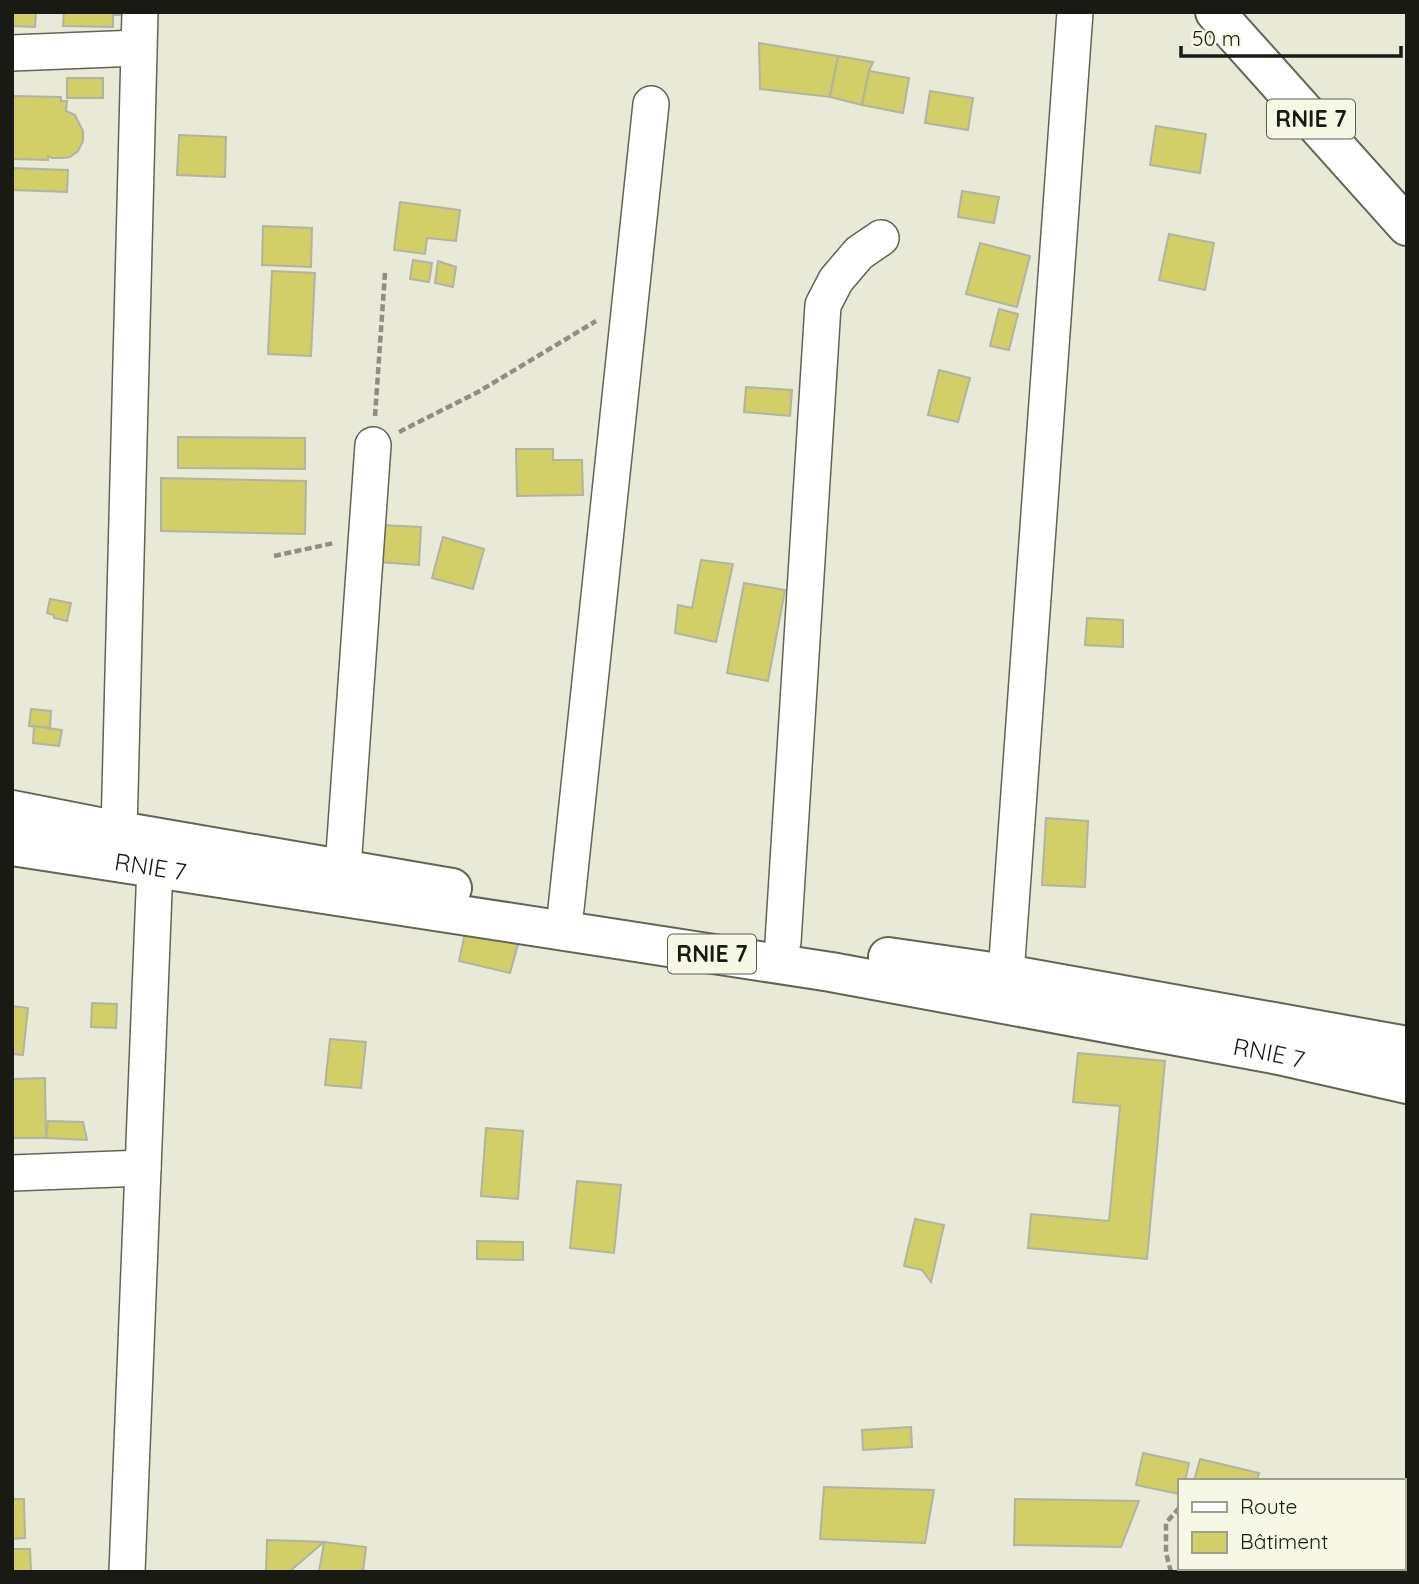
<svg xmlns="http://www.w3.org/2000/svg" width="1419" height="1584" font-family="Quicksand,sans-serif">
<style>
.building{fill:#d2ce68;stroke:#b3b3a3;stroke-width:2}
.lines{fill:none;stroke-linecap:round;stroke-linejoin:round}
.street-casing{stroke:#646455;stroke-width:38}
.primary-casing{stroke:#646455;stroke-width:42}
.path{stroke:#8e8e82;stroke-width:4.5;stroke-dasharray:7 3.5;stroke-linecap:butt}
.street{stroke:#fff;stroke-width:35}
.primary{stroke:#fff;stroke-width:38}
.labels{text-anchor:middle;stroke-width:5;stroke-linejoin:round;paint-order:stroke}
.shield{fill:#f6f7e5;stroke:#5c5c53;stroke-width:2}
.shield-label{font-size:23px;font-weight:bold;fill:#1a1a14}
.street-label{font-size:24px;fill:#1a1a14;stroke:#f6f7e5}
</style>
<rect width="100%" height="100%" fill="#e9e9d8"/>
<g class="building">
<polygon points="12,12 36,12 35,27 12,26"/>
<polygon points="64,12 122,12 122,15 113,15 113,27 63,26"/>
<polygon points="759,43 838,56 830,97 760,89"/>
<polygon points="838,56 873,62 869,71 862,105 830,97"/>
<polygon points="869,71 909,78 903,113 862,105"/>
<rect x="67" y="78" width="36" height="20"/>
<polygon points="930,91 973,98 968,130 925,123"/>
<polygon points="12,96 61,97 61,101 67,101 66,111 75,115 83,131 83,141 78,151 70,157 63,158 52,158 48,156 48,160 12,159"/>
<polygon points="1156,126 1206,134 1200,173 1150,165"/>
<polygon points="179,135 226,137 225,177 177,175"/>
<polygon points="12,168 68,170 67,192 12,190"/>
<polygon points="962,191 999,197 994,223 958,217"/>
<polygon points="400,202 460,210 456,241 427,238 425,254 394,250"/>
<polygon points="263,226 312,228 311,267 262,265"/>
<polygon points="1169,234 1214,243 1205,290 1159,280"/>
<polygon points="980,243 1030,256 1017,307 966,294"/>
<polygon points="413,260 432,263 429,282 410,279"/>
<polygon points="438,261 456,267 453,287 435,283"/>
<polygon points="272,271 315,273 311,356 268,354"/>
<polygon points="999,309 1018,314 1009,350 990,346"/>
<polygon points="939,370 970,378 958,422 928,415"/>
<polygon points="746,387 792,390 790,416 744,412"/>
<polygon points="178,437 305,438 305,469 178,468"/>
<polygon points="516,449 553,449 553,460 582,460 583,495 517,496"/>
<polygon points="161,478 306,481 305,534 161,531"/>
<polygon points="380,525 421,527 419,565 378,562"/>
<polygon points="443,537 484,549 473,589 432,578"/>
<polygon points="701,560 733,564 716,642 675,633 678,605 692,608"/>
<polygon points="744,583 785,590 768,681 727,673"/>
<polygon points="50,599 71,603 67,621 54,618 54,615 47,613"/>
<polygon points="1087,618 1123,620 1123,647 1085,645"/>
<polygon points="31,709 51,711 50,728 29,726"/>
<polygon points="34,726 62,730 59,746 33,743"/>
<polygon points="1046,818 1088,821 1085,887 1042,885"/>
<polygon points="466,929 519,941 510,973 459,961"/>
<polygon points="92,1003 117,1004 116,1028 91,1027"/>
<polygon points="12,1006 28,1008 23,1055 12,1054"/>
<polygon points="330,1039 366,1042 361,1088 325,1085"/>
<polygon points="1078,1053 1165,1061 1147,1259 1028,1248 1031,1214 1109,1221 1120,1106 1073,1102"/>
<polygon points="45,1078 46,1138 12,1138 12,1079"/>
<polygon points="48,1121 83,1122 87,1140 46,1138"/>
<polygon points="486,1128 523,1131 518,1199 481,1196"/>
<polygon points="577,1181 621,1185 614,1253 570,1248"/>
<polygon points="915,1219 944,1225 931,1282 922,1270 904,1266"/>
<polygon points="477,1241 523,1242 523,1260 477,1259"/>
<polygon points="911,1427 912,1447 863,1450 862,1430"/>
<polygon points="1143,1453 1189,1463 1185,1481 1179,1481 1179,1494 1136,1485"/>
<polygon points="1200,1459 1259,1473 1257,1481 1194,1481"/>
<polygon points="824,1487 934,1490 925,1543 820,1539"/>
<polygon points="12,1499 24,1499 25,1538 12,1539"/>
<polygon points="1015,1499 1139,1501 1121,1547 1014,1545"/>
<polygon points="267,1540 301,1541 324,1542 289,1572 266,1572"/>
<polygon points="324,1542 366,1547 363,1572 319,1572"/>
<polygon points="12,1549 30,1549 31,1572 12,1572"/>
</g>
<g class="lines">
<defs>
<g id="street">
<polyline points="12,53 138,48"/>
<polyline points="119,831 140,12"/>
<polyline points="343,868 373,445"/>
<polyline points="566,909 651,104"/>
<polyline points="783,942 823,305 836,280 859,253 881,238"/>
<polyline points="1006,974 1075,12"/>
<polyline points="12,1173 143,1168"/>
<polyline points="127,1572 156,841"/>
</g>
<g id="primary">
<polyline points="1215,12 1407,226"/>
<polyline points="12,810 119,831 452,888"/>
<path id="s1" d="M12,846l819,126 448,83 128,29"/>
<polyline points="888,957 1006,974 1407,1046"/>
</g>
</defs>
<use href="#street" class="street-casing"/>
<use href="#primary" class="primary-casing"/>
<g class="path">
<polyline points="375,416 385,273"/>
<polyline points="399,432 478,392 596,321"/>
<polyline points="274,556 334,543"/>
<polyline points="1171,1572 1166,1553 1166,1523 1179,1508"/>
</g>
<use href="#street" class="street"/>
<use href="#primary" class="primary"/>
</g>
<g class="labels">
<g class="shield">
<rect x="1267" y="99.5" width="88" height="39" rx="5"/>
<rect x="668" y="934.5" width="88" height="39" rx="5"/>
</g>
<g class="shield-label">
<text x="1311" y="127">RNIE 7</text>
<text x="712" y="962">RNIE 7</text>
</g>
<g class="street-label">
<text dy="8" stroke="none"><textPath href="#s1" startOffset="140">RNIE 7</textPath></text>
<text dy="8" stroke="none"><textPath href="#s1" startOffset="1274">RNIE 7</textPath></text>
</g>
</g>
<rect width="1419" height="1584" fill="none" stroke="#1a1a14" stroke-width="28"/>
<rect x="1178" y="1479" width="228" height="91" fill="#f6f7e5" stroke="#9e9f91" stroke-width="2"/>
<rect x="1192" y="1502" width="35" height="10" fill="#ffffff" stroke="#9e9f91" stroke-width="2"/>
<text x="1240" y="1514" font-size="21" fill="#1a1a14">Route</text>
<rect x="1192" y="1532" width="35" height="21" fill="#d2ce68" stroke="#9e9f91" stroke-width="2"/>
<text x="1240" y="1549" font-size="21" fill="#1a1a14">Bâtiment</text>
<path d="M1181 46v10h220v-10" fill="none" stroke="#1a1a14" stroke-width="3.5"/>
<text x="1192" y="46" font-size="21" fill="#1a1a14" stroke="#f6f7e5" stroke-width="5" paint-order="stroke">50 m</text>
</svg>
